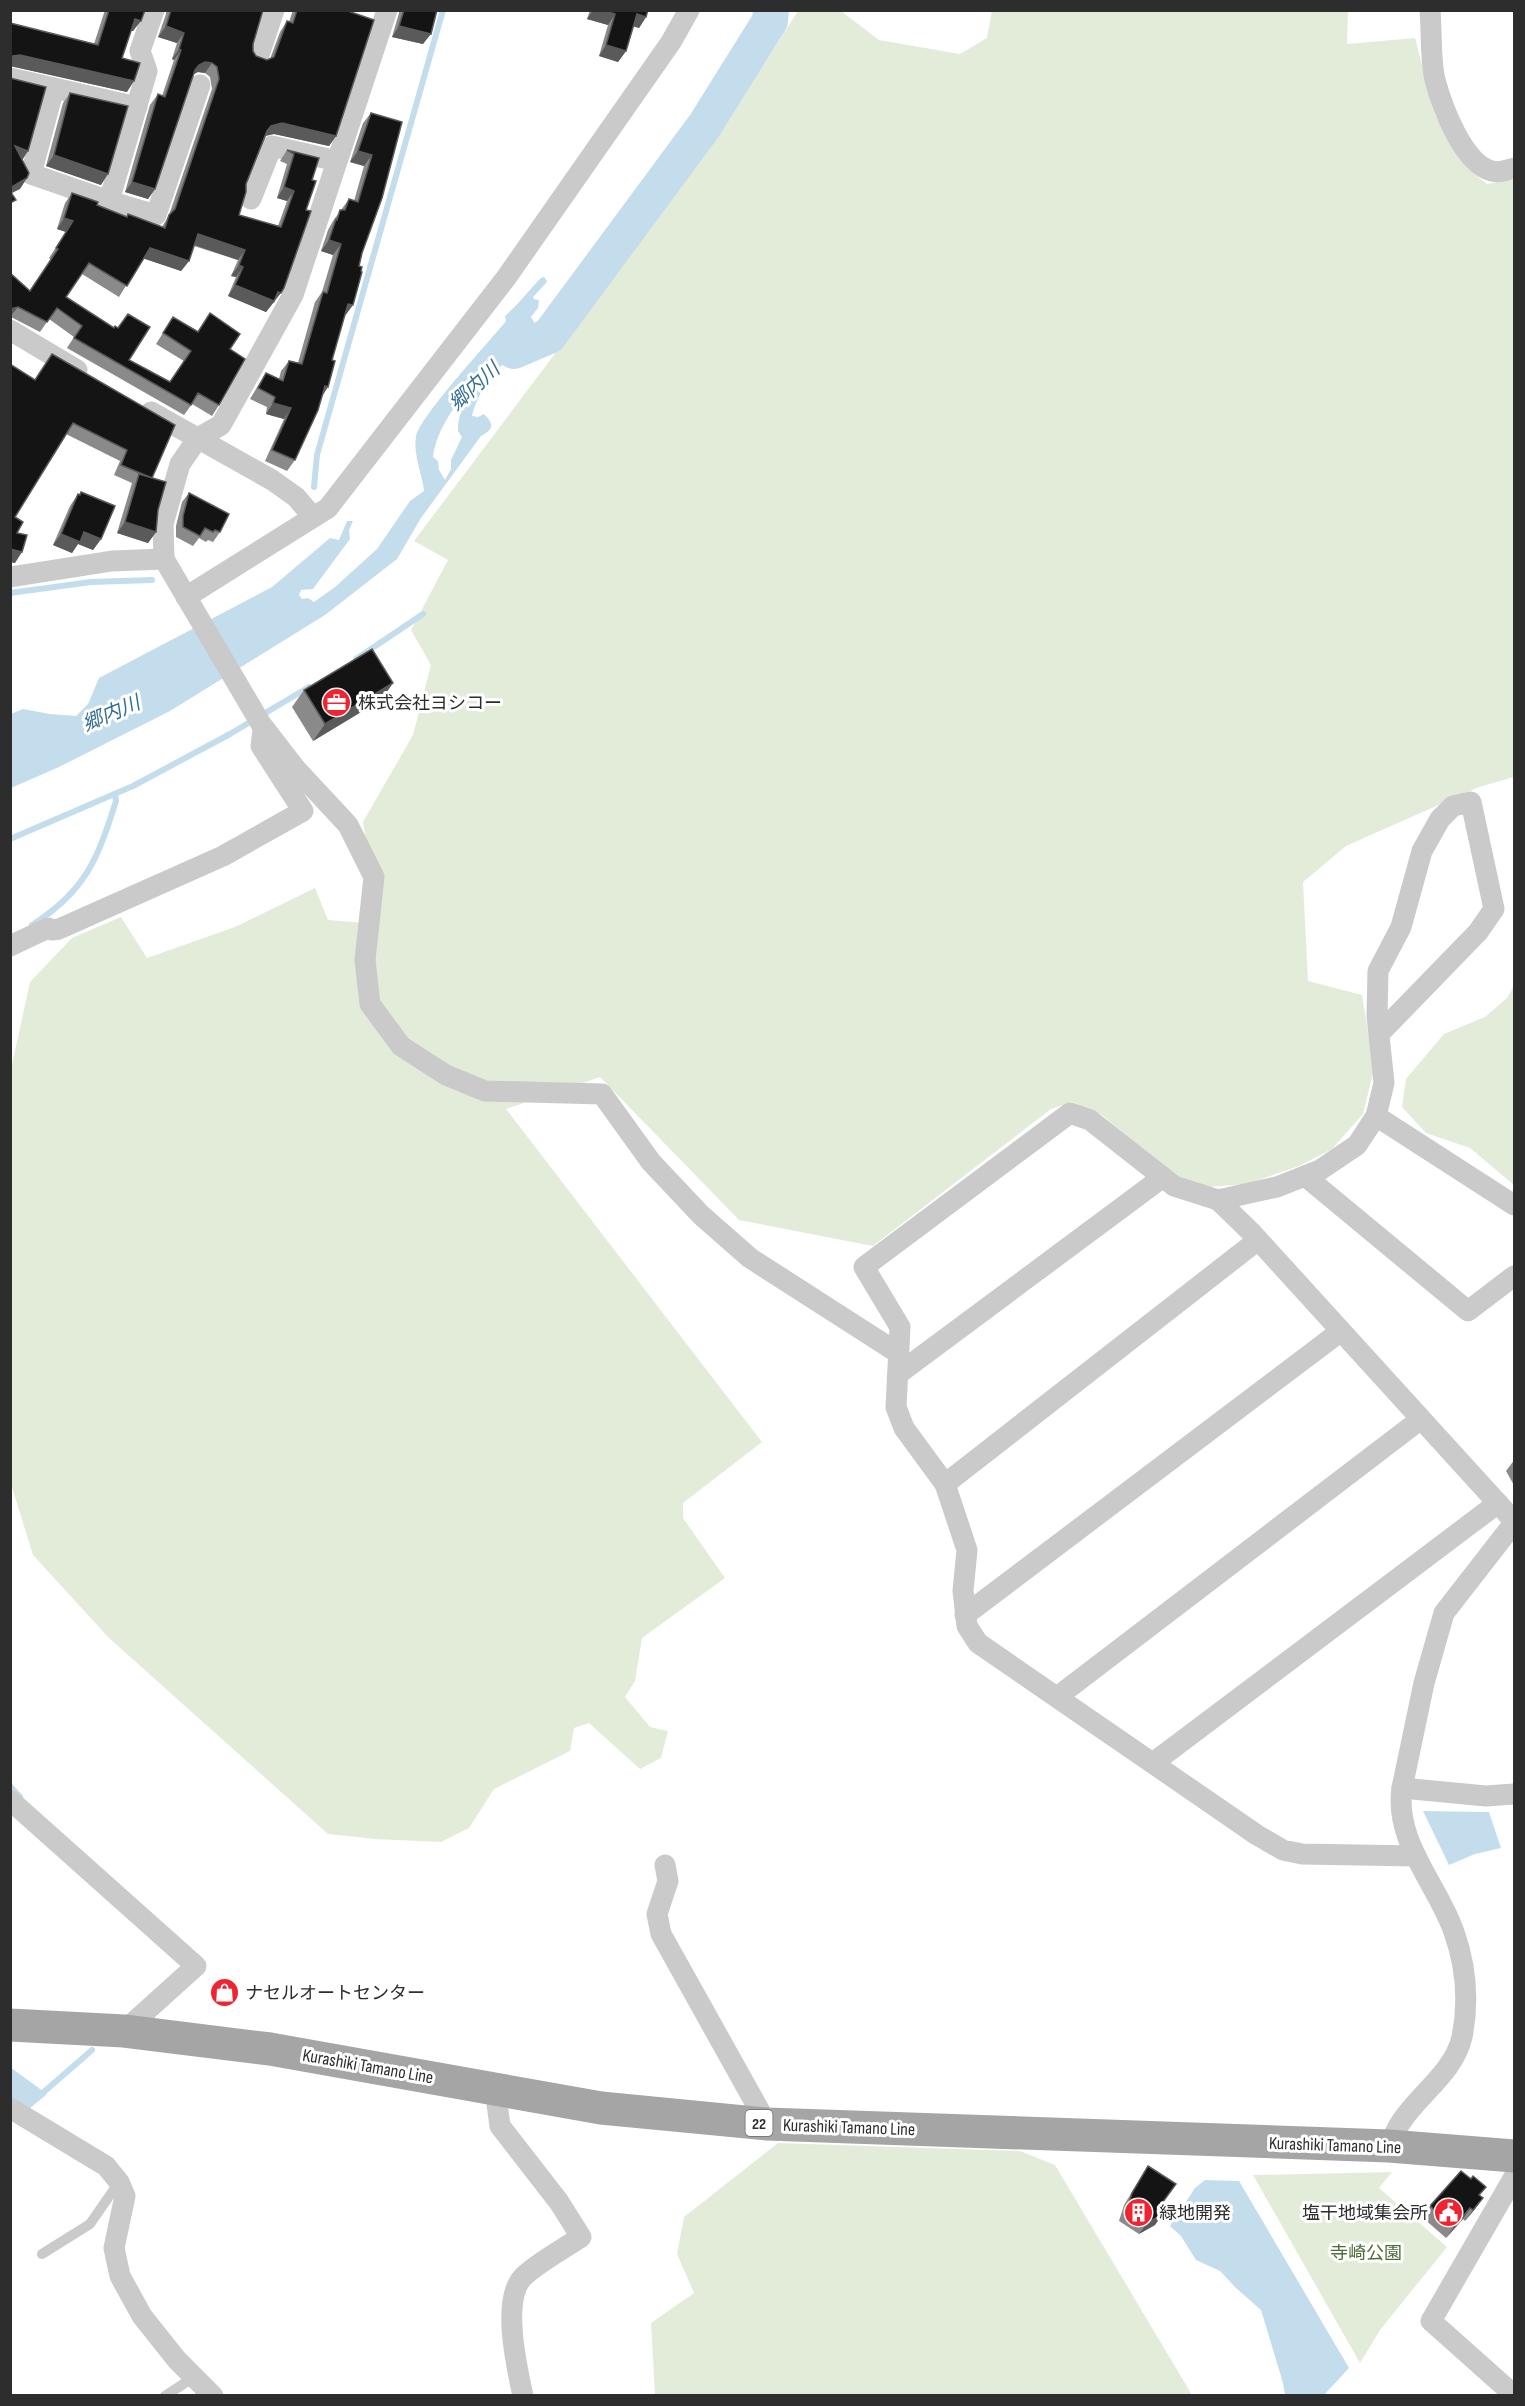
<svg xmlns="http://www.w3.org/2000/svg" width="1525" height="2406" font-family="'Sofia Sans Condensed','Noto Sans JP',sans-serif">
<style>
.green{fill:#e3ecd9}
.water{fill:#c4dded;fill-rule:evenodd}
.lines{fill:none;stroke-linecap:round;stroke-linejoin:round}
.stream{stroke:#c4dded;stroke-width:6}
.river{stroke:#c4dded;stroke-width:36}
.service{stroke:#cacaca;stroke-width:10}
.minor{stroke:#cacaca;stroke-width:21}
.primary{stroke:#a5a5a5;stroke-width:33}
.wall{fill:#8a8a8a}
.shaded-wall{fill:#5a5a5a}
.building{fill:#141414;stroke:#5a5a5a;stroke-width:1.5}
.labels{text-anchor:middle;stroke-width:6;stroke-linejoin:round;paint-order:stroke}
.shield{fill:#fff;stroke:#6c6c6c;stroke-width:1.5}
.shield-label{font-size:16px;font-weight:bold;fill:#2d2d2d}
.poi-label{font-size:18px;fill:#2d2d2d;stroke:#fff;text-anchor:start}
.street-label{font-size:18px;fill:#2d2d2d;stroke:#fff}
.park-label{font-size:18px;fill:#4f6b38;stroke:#fff}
.water-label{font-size:20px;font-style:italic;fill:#366f94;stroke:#fff}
</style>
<rect width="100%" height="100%" fill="#fff"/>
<g class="green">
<polygon points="992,10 1348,11 1347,44 1415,38 1435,115 1467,168 1487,184 1514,179 1514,777 1479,787 1346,846 1303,882 1308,981 1362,995 1374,1069 1363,1114 1332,1149 1299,1166 1247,1184 1207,1187 1175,1176 1102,1115 1072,1102 1051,1109 873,1246 739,1220 600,1077 506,1109 762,1442 683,1503 683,1518 725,1578 642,1638 635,1681 625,1697 650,1727 668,1731 661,1758 640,1769 589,1723 574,1728 570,1751 494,1789 469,1828 441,1842 375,1839 328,1834 109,1638 33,1555 11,1484 10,1074 30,982 72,938 121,917 147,958 235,927 315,888 328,920 379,924 363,822 413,735 431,665 411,630 448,560 414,541 721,133 798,11 841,11 879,40 960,54 987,38"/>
<polygon points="1514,986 1514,1185 1470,1148 1426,1133 1402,1107 1406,1079 1444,1034 1485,1017 1507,998"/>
<polygon points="778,2143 1020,2151 1055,2165 1192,2395 655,2395 651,2323 694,2293 677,2254 684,2217"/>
<polygon points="1392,2172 1379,2188 1447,2247 1380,2330 1360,2363 1253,2175"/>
</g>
<g class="water">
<path d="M544,277l3,4 -1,2 -13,14 1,2 5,1 -1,8 -7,9 7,12 19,-2 -13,19c-33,-1 -65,39 -72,70l6,1 6,-3c10,10 10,15 -3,22l-60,82 -24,41 -72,56 -155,96 -111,56 -48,21v-74l12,-5 27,5 26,2 12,-12 11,-26 173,-91 58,-49 9,2 8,-19h6l-4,9 1,9 -37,50 -12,1 -2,5 3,4 6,-1 6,4 21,-15 42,-38 33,-48 14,-10c-2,-18 -11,-36 -8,-54 3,-20 74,-96 90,-116l-1,-5c14,-12 23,-25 36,-38zM458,403l4,3 -4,18v7l4,6 -11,23v9l-6,11 -6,-10 -1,-9 -5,-4c2,-19 13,-39 25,-54z"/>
<polygon points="1423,1811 1489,1812 1501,1848 1475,1854 1449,1865"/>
<polygon points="10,2067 47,2094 29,2109 11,2099"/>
<polygon points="1205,2180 1239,2181 1349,2368 1324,2395 1285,2395 1283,2383 1261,2310 1236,2288 1220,2271 1196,2260 1181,2236 1170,2226 1195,2188"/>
</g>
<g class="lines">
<g class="stream">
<polyline points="314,487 317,455 443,10"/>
<polyline points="10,593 91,582 152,580"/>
<polyline points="356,659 423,614"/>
<polyline points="10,839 133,786 230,734 309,687"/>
<path d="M32,925c54,-34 66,-67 84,-124l-1,-7"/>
<polyline points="10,1786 20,1797"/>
<polyline points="38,2097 92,2050"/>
</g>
<polyline class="river" points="514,351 549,336 705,125 770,21 771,10"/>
<g class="service">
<polyline points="42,2254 90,2224 119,2182"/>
<polyline points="165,2396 194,2377"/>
</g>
<g class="minor">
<path d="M1430,10c2,23 0,48 5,70 7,26 28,84 57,91 8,2 15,-1 22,-3"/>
<polyline points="258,58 274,10"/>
<polyline points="10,78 137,107"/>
<polyline points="54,88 31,174 109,201 156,215 200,85"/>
<polyline points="251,199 272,146 337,161"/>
<polyline points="109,201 147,71 140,51 154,10"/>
<polyline points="10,330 77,370"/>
<polyline points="151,412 272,480 296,497 313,517"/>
<polyline points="164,559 163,524 180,464 198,438 221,425 293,295 387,10"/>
<polyline points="10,577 112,561 164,559 261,724 295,768 348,825 374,877 365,960 370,1004 401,1046 446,1075 485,1091 602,1094 651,1162 701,1215 750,1258 898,1353"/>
<polyline points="186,597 328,508 506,278 671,42 689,10"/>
<polyline points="10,946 48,928 52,930 59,929 223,856 303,811 261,746 263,730"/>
<polyline points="1379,1034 1478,932 1494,909 1471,802 1453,806 1440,819 1422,851 1401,927 1378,971 1377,1016 1384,1083 1376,1116 1357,1145 1320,1170 1277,1187 1218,1200 1174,1186 1090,1120 1070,1113 864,1267 900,1327 896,1407 904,1428 945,1484 967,1550 963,1591 967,1626 978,1643 1257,1835 1283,1850 1302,1854 1416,1856"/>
<polyline points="1376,1116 1514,1205"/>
<polyline points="1305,1176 1468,1311 1514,1276"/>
<polyline points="1218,1200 1251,1232 1514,1521"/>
<polyline points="898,1374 1163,1177"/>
<polyline points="945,1484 1258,1240"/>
<polyline points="965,1615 1341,1331"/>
<polyline points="1057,1697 1421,1419"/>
<polyline points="1153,1763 1498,1503"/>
<polyline points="1402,1788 1486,1796 1514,1794"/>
<polyline points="10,1800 196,1966 124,2031"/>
<polyline points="665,1865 668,1881 657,1914 661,1934 767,2124"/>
<path d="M495,2089l5,37 59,76 22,35c-16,11 -44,26 -58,40 -22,23 -6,91 0,119"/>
<polyline points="10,2108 106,2166 119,2182 125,2196 114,2248 120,2276 142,2316 177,2360 213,2396"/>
<path d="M1389,2146c4,-8 7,-17 12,-24 19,-29 53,-50 61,-85 7,-35 4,-71 -8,-105 -16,-47 -60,-90 -52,-144l22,-105 20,-70 70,-90"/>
<polyline points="1514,2177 1431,2321 1514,2395"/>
</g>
<polyline class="primary" points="10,2025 124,2031 270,2049 601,2108 767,2124 1389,2146 1514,2156"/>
</g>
<g class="wall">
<polygon points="105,10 145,10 133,31 131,31 122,58 127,92 10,66 10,23 94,44"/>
<polygon points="166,10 263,10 253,44 253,51 256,56 267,60 270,59 280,32 287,21 289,22 293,10 345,10 336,136 329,146 274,134 266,136 246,184 239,215 278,226 287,201 277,198 287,164 280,161 287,150 319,158 274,303 273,303 266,312 228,296 236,277 231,276 238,260 194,246 189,261 181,271 143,258 119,297 82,274 66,297 114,328 118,328 128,314 129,360 170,382 184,361 156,344 173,317 230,349 219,405 212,416 192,404 184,415 67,348 74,337 49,319 40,332 11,317 10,273 30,291 51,260 49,258 66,232 57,229 65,203 72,193 97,205 126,217 128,214 162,227 169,215 212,89 210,77 205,73 198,72 194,74 155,189 148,199 125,192 150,105 158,94 162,96 174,60 172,59 177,43 158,37 166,14"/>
<polygon points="399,10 437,10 423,44 392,37 399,13"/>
<polygon points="590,10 648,10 646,17 639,28 633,26 626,51 618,62 599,56 608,25 587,19"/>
<polygon points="70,93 101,185 46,166 63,103"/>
<polygon points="371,113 402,122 362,253 322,396 295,460 287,471 265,461 284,419 266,414 267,407 250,399 259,384 266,373 279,379 281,371 289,361 298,363 315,302 322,292 333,255 321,251 328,230 333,221 349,199 354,201 364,166 350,162 363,123"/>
<polygon points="52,354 152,478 158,510 156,532 148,543 117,533 132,483 114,475 120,461 66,434 15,517 17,533 15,563 10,562 10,364 35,380"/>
<polygon points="81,492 101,539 93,550 78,544 72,553 53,545 70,506 78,494 79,495"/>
<polygon points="189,493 220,532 213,542 208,540 206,542 199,538 193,546 176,537 176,526 182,502"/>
<polygon points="393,683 381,700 313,741 292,707 304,690"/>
<polygon points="1515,1459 1515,1487 1506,1471"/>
<polygon points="1148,2166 1157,2210 1155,2225 1139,2234 1119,2221 1124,2205"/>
<polygon points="1480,2195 1475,2209 1465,2221 1463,2219 1446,2238 1422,2217 1430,2206"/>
</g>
<g class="shaded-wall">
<polygon points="593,10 602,10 615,14 608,25 587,19"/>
<polygon points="637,14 646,17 639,28 629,25"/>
<polygon points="135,19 141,21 133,31 127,30"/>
<polygon points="166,26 184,33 177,43 158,37"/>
<polygon points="399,26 431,34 423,44 392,37"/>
<polygon points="606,45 626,51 618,62 599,56"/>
<polygon points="179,49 181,50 174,60 172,59"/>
<polygon points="20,55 134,81 127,92 10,66 10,57 13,56"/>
<polygon points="205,62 212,63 205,73 198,72 192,75 199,65"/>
<polygon points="282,123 336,136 329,146 274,134 264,136 271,126"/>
<polygon points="15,146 28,151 21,162"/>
<polygon points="358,151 372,155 364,166 350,162"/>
<polygon points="54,155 108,174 101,185 46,166"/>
<polygon points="27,178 20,189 10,194 10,188"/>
<polygon points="132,182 155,189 148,199 125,192"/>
<polygon points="284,187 294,191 287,201 277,198"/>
<polygon points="64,218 73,221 66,232 57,229"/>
<polygon points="198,234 245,250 238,260 191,244"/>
<polygon points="329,240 341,244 333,255 321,251"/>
<polygon points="150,248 189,261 181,271 142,258"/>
<polygon points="239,265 243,267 236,277 231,276"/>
<polygon points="235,285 278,292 281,293 266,312 228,296"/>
<polygon points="348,304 353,305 345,316"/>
<polygon points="18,307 10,317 10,309"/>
<polygon points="325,386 328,387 321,398"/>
<polygon points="273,403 291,408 284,419 266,414"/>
<polygon points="125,522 156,532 148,543 117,533"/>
<polygon points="84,532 101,539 93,550 78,544 72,553 53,545 61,534"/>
<polygon points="10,549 22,552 15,563 10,562"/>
<polygon points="393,683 381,700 313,741 325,724"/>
<polygon points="1483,2198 1475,2209 1465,2221 1473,2210"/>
<polygon points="1470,2208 1463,2219 1446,2238 1454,2227"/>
<polygon points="1163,2214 1155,2225 1139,2234 1147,2223"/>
</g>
<g class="building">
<polygon points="109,10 145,10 141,21 135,19 122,58 140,63 134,81 20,55 13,56 10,57 10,23 98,45"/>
<polygon points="171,10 263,10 253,44 253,51 256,56 267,60 274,57 287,21 293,23 297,10 345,10 374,20 336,136 282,123 271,126 267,131 246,184 246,192 239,215 281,227 294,191 284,187 294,154 287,150 319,158 312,180 316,181 306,210 311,211 284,288 281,293 278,292 274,301 235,285 243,267 239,265 245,250 198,234 189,261 150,248 127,286 89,263 66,297 114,328 115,326 118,328 128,314 150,327 129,360 170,382 191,351 163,333 173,317 198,332 210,313 240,334 230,349 245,359 219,405 198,393 191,405 74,338 82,326 57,308 47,322 18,307 10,309 10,273 30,291 58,249 56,248 73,221 64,218 72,193 98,202 97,205 127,217 128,214 165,228 169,215 175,209 219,79 217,67 212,63 205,62 199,65 195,70 155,189 132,182 158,94 165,97 181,50 179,49 184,33 166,26"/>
<polygon points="404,10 437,10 431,34 399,26"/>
<polygon points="602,10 648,10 646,17 637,14 626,51 606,45 615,14"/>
<polygon points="10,78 46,87 28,151 15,146 29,173 27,178 10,188"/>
<polygon points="70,93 128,106 108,174 54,155"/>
<polygon points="371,113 402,122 382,198 362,253 359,266 362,267 361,271 362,272 353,305 348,304 332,360 335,361 328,387 325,386 318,410 295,460 272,450 291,408 273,403 275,397 258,388 266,373 283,381 289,361 302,364 323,292 327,293 341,244 329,240 336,219 337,220 340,210 345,210 349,199 358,202 372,155 358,151"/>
<polygon points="10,191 16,200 10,203"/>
<polygon points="52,354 175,425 152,478 121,465 127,450 73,423 15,517 23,522 17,533 27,535 22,552 10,549 10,364 35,380"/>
<polygon points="139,474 166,482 158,510 156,532 125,522"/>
<polygon points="81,492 115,506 101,539 84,532 80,542 61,534 78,494 80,495"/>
<polygon points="189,493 229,514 220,532 215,530 213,532 205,528 200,536 183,527 183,516"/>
<polygon points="372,649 393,683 325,724 304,690"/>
<polygon points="1148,2166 1176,2184 1157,2210 1163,2214 1147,2223 1127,2210 1132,2193"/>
<polygon points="1461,2171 1471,2179 1473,2176 1486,2187 1479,2195 1483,2198 1473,2210 1470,2208 1454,2227 1430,2206"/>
</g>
<defs>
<symbol id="office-disc" viewBox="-11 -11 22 22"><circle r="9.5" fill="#f02331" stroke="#fff"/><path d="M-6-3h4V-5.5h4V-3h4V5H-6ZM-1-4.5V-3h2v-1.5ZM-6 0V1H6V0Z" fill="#fff"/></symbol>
<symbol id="shop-disc" viewBox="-11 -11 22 22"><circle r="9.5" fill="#f02331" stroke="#fff"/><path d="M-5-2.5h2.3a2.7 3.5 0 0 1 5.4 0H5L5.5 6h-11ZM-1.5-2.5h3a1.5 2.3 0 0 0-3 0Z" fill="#fff"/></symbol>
<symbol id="building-disc" viewBox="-11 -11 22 22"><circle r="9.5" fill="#f02331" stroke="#fff"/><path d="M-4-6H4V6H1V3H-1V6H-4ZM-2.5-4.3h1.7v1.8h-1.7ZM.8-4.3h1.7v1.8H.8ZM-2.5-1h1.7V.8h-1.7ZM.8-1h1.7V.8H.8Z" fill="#fff"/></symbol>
<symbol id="civic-disc" viewBox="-11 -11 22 22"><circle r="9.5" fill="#f02331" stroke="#fff"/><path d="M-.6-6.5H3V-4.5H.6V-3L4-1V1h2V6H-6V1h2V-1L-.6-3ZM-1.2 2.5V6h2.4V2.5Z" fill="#fff"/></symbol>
</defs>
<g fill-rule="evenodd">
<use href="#office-disc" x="320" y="686" width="33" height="33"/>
<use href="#shop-disc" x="208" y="1976" width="33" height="33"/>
<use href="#building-disc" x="1122" y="2196" width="33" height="33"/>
<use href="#civic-disc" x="1432" y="2196" width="33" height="33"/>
</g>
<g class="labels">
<rect class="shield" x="745.5" y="2110" width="27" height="26" rx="4.5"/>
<g class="shield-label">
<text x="759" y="2129">22</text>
</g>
<g class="poi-label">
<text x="358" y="709">株式会社ヨシコー</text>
<text x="245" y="1999">ナセルオートセンター</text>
<text x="1159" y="2219">緑地開発</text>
<text x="1428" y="2219" text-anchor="end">塩干地域集会所</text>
</g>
<g class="street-label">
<text transform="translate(368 2066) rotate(10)" y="6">Kurashiki Tamano Line</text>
<text transform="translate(849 2127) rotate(2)" y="6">Kurashiki Tamano Line</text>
<text transform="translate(1335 2145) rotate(2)" y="6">Kurashiki Tamano Line</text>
</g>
<g class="park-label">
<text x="1366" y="2259">寺崎公園</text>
</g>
<g class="water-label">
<text transform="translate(474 386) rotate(-42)" y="7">郷内川</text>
<text transform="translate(111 713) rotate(-23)" y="7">郷内川</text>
</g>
</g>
<rect width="1525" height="2406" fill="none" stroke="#2d2d2d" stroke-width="24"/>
</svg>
